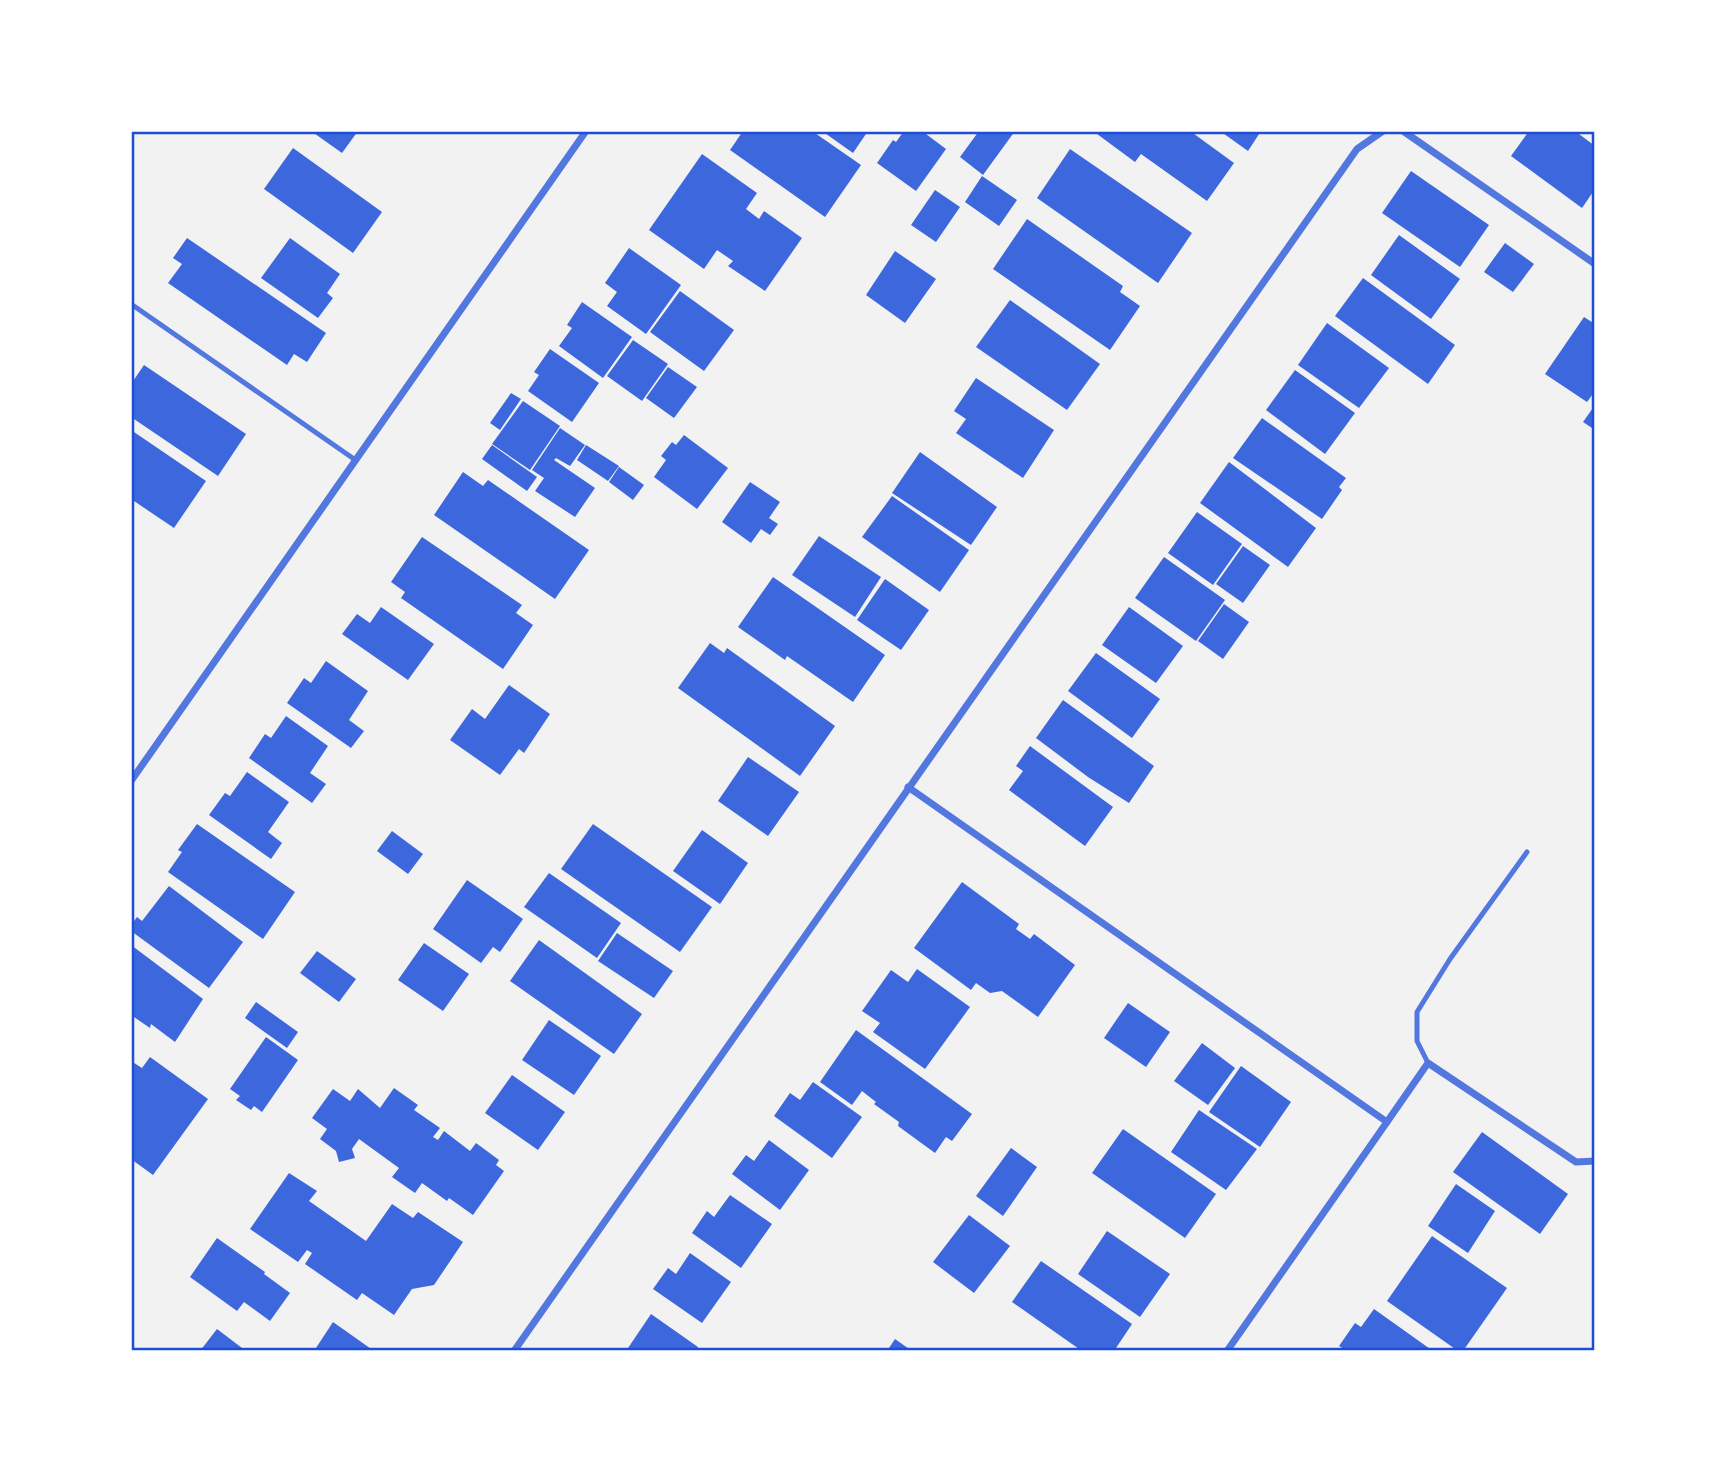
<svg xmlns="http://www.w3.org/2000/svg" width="1726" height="1482" font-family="Literata,serif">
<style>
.building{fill:#3d67dc}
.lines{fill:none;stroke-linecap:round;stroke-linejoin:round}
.service{stroke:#5277de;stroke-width:5}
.minor{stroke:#5277de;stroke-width:7}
.neatline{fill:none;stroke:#1d4ed8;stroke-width:2.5}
</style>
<rect width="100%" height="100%" fill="#f2f2f2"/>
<g class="building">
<polygon points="311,131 358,131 342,153"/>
<polygon points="743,131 812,131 861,165 825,217 730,150"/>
<polygon points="822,131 868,131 853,153"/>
<polygon points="904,131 922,131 946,149 916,191 877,163 893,140 896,142"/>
<polygon points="979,131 1015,131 983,175 960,157"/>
<polygon points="1093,131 1184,131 1188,134 1190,131 1234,163 1207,201 1141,154 1135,162"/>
<polygon points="1220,131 1261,131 1248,151"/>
<polygon points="1529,131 1575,131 1595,146 1595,189 1582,208 1511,156"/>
<polygon points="293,148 382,212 353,253 264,189"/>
<polygon points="1070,149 1192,233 1158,283 1037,198"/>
<polygon points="702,154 757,193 746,209 759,219 764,211 802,238 765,291 728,266 733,261 717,250 704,269 649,230"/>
<polygon points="1411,171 1489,225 1460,267 1382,213"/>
<polygon points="982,176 1017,200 999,226 965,202"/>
<polygon points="935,190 960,207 936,242 911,225"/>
<polygon points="1027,219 1123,286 1120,292 1140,306 1110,350 993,269"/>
<polygon points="1399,235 1460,279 1431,319 1371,275"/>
<polygon points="187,238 326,333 307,362 294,354 287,365 168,283 182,264 173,258"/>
<polygon points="290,238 340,274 327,293 333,298 318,318 261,278"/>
<polygon points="1505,243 1534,264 1513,292 1484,272"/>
<polygon points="629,248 681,285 646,334 607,306 617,292 605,283"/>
<polygon points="895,251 936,279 905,323 866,295"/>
<polygon points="1363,278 1455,345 1428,384 1335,316"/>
<polygon points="680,291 734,330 704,371 650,332"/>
<polygon points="1010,300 1100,364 1067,410 976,347"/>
<polygon points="582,302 632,337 603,378 559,346 572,328 567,325"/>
<polygon points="1584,317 1595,324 1595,391 1587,402 1545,374"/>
<polygon points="1327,323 1389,368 1359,408 1298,365"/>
<polygon points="633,340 668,364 642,401 607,376"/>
<polygon points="550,349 599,383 572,422 528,391 539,375 534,372"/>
<polygon points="144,365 246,434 218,476 131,417 131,384"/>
<polygon points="668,367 697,387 674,418 646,398"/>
<polygon points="1295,370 1355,413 1325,454 1266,410"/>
<polygon points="976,378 1054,430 1023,478 956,433 966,419 954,411"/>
<polygon points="511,393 521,399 500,430 490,423"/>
<polygon points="523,401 560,426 530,470 492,444"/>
<polygon points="1595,405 1595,430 1583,422"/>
<polygon points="1262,418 1346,478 1339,487 1342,490 1322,519 1233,458"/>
<polygon points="560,428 585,445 570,466 556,458 554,460 595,488 575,517 535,491 544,478 532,470"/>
<polygon points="131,430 206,481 174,528 131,499"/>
<polygon points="684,435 728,468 697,509 654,477 666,460 661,456 672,442 676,445"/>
<polygon points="492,445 537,477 527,491 482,459"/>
<polygon points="586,445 619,466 608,481 577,460"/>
<polygon points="920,452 997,507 971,545 892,493"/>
<polygon points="1229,462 1316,528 1288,567 1200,503"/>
<polygon points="619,467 644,485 633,500 609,482"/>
<polygon points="463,472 483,486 488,480 589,550 555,599 434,515"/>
<polygon points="750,482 780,502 769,518 778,524 770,535 761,529 751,543 722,522"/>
<polygon points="892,496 969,550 940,592 862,537"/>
<polygon points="1197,512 1242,544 1213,585 1168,553"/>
<polygon points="819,536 881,577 855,617 792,575"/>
<polygon points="422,537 522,605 516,613 533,625 503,669 401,598 405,592 391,582"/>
<polygon points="1243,546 1270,565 1243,603 1216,584"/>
<polygon points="1164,557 1225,600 1196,641 1135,598"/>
<polygon points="773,577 885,655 853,702 787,656 785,660 738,627"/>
<polygon points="885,579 929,610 901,650 857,620"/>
<polygon points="1224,604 1249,622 1223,659 1198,641"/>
<polygon points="381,607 434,644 408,680 342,634 357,614 370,623"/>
<polygon points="1129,607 1183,646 1156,683 1102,645"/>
<polygon points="710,643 724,653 727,648 835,726 800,776 678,688"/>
<polygon points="1096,653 1160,699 1132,738 1068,691"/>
<polygon points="326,661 368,691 349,720 364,731 351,748 287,703 304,678 311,683"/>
<polygon points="509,685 550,714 524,753 519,749 500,775 450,740 472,709 485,719"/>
<polygon points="1063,700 1154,766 1129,803 1088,777 1036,738"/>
<polygon points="286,716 328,746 310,773 326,784 312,803 249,758 265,734 271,738"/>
<polygon points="1030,746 1113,807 1085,846 1009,790 1023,771 1016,766"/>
<polygon points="748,757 799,792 768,836 718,801"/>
<polygon points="247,772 289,802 268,832 282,843 271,859 209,815 225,793 230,796"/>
<polygon points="197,824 295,892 263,939 168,872 182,852 178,850"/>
<polygon points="593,824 712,907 680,952 561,869"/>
<polygon points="702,830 748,863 720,904 673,871"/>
<polygon points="392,831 423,854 408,874 377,851"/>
<polygon points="549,873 621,923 597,958 524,907"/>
<polygon points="467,880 523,919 500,952 493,947 481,963 433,929"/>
<polygon points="962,882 1019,924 1016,929 1030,939 1034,934 1075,965 1038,1017 1002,991 990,993 976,983 971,990 914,948"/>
<polygon points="169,886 243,942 209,988 131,931 131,925 137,917 142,921"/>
<polygon points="617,933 673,971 654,998 598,961"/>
<polygon points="539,940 642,1014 614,1054 510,981"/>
<polygon points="424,943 469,974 443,1011 398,980"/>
<polygon points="131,945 203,999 175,1042 151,1024 150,1028 131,1015"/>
<polygon points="317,951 356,979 339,1002 300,973"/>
<polygon points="917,969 970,1007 925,1069 873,1032 880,1023 862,1011 891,970 908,982"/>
<polygon points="256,1002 298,1032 287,1048 245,1018"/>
<polygon points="1128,1003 1170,1032 1146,1067 1104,1038"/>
<polygon points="549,1020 601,1056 574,1095 522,1060"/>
<polygon points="856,1030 972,1114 952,1141 946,1137 935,1153 898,1126 899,1122 874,1104 876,1102 862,1091 852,1105 820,1082"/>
<polygon points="266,1037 298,1060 262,1112 254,1106 251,1110 236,1100 240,1096 230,1089"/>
<polygon points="1202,1043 1235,1068 1208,1105 1174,1081"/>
<polygon points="150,1057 208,1099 153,1175 131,1159 131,1061 142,1068"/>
<polygon points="1241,1066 1291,1102 1260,1147 1209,1112"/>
<polygon points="512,1075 565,1112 538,1150 485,1113"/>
<polygon points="813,1082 862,1117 832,1158 774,1116 790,1093 800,1100"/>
<polygon points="394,1088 418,1105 414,1110 440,1128 433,1137 438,1140 444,1131 470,1151 476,1143 499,1160 496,1165 504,1171 473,1215 449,1198 447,1201 422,1183 415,1193 392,1177 399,1168 359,1139 352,1149 355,1158 339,1162 336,1151 320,1139 327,1129 312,1118 333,1089 350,1101 358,1089 380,1108"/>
<polygon points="1199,1110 1257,1149 1226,1190 1171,1152"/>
<polygon points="1123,1129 1216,1194 1185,1238 1092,1173"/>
<polygon points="1482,1132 1568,1194 1540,1234 1453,1172"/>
<polygon points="769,1140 809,1170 780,1210 732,1174 746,1155 754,1161"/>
<polygon points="1011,1148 1037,1167 1003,1216 976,1196"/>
<polygon points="289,1173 317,1191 309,1201 366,1241 392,1204 413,1218 418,1212 463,1242 434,1285 412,1289 394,1315 362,1293 357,1300 305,1264 312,1253 307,1250 298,1262 250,1229"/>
<polygon points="1456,1184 1495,1211 1468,1253 1428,1226"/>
<polygon points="730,1195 772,1224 741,1268 692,1233 707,1211 714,1217"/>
<polygon points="969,1215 1010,1246 974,1293 933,1262"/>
<polygon points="1107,1231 1170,1274 1140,1317 1078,1274"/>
<polygon points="1432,1236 1507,1288 1463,1351 1458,1351 1387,1301"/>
<polygon points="217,1238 265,1272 264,1274 290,1293 270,1321 244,1302 237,1311 190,1277"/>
<polygon points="690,1253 731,1282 702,1323 653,1289 668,1268 676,1274"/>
<polygon points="1041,1261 1132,1324 1114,1351 1082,1351 1012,1302"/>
<polygon points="1374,1309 1433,1351 1347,1351 1339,1346 1355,1323 1361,1327"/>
<polygon points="651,1314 698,1347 696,1351 626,1351"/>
<polygon points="333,1322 374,1351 314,1351"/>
<polygon points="217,1329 246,1351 200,1351"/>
<polygon points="895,1339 912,1351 887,1351"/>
</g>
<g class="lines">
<g class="service">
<polyline points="131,304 354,459"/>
<polyline points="1428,1063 1417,1041 1417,1012 1450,959 1527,852"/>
</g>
<g class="minor">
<polyline points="1403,131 1595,264"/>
<polyline points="131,781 586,131"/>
<polyline points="908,787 1387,1122 1428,1063 1576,1162 1595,1161"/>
<polyline points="514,1351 1357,149 1383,131"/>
<polyline points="1227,1351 1387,1122"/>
</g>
</g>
<rect width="1726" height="1482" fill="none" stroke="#ffffff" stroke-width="266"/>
<rect x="133" y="133" width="1460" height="1216" class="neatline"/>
</svg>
